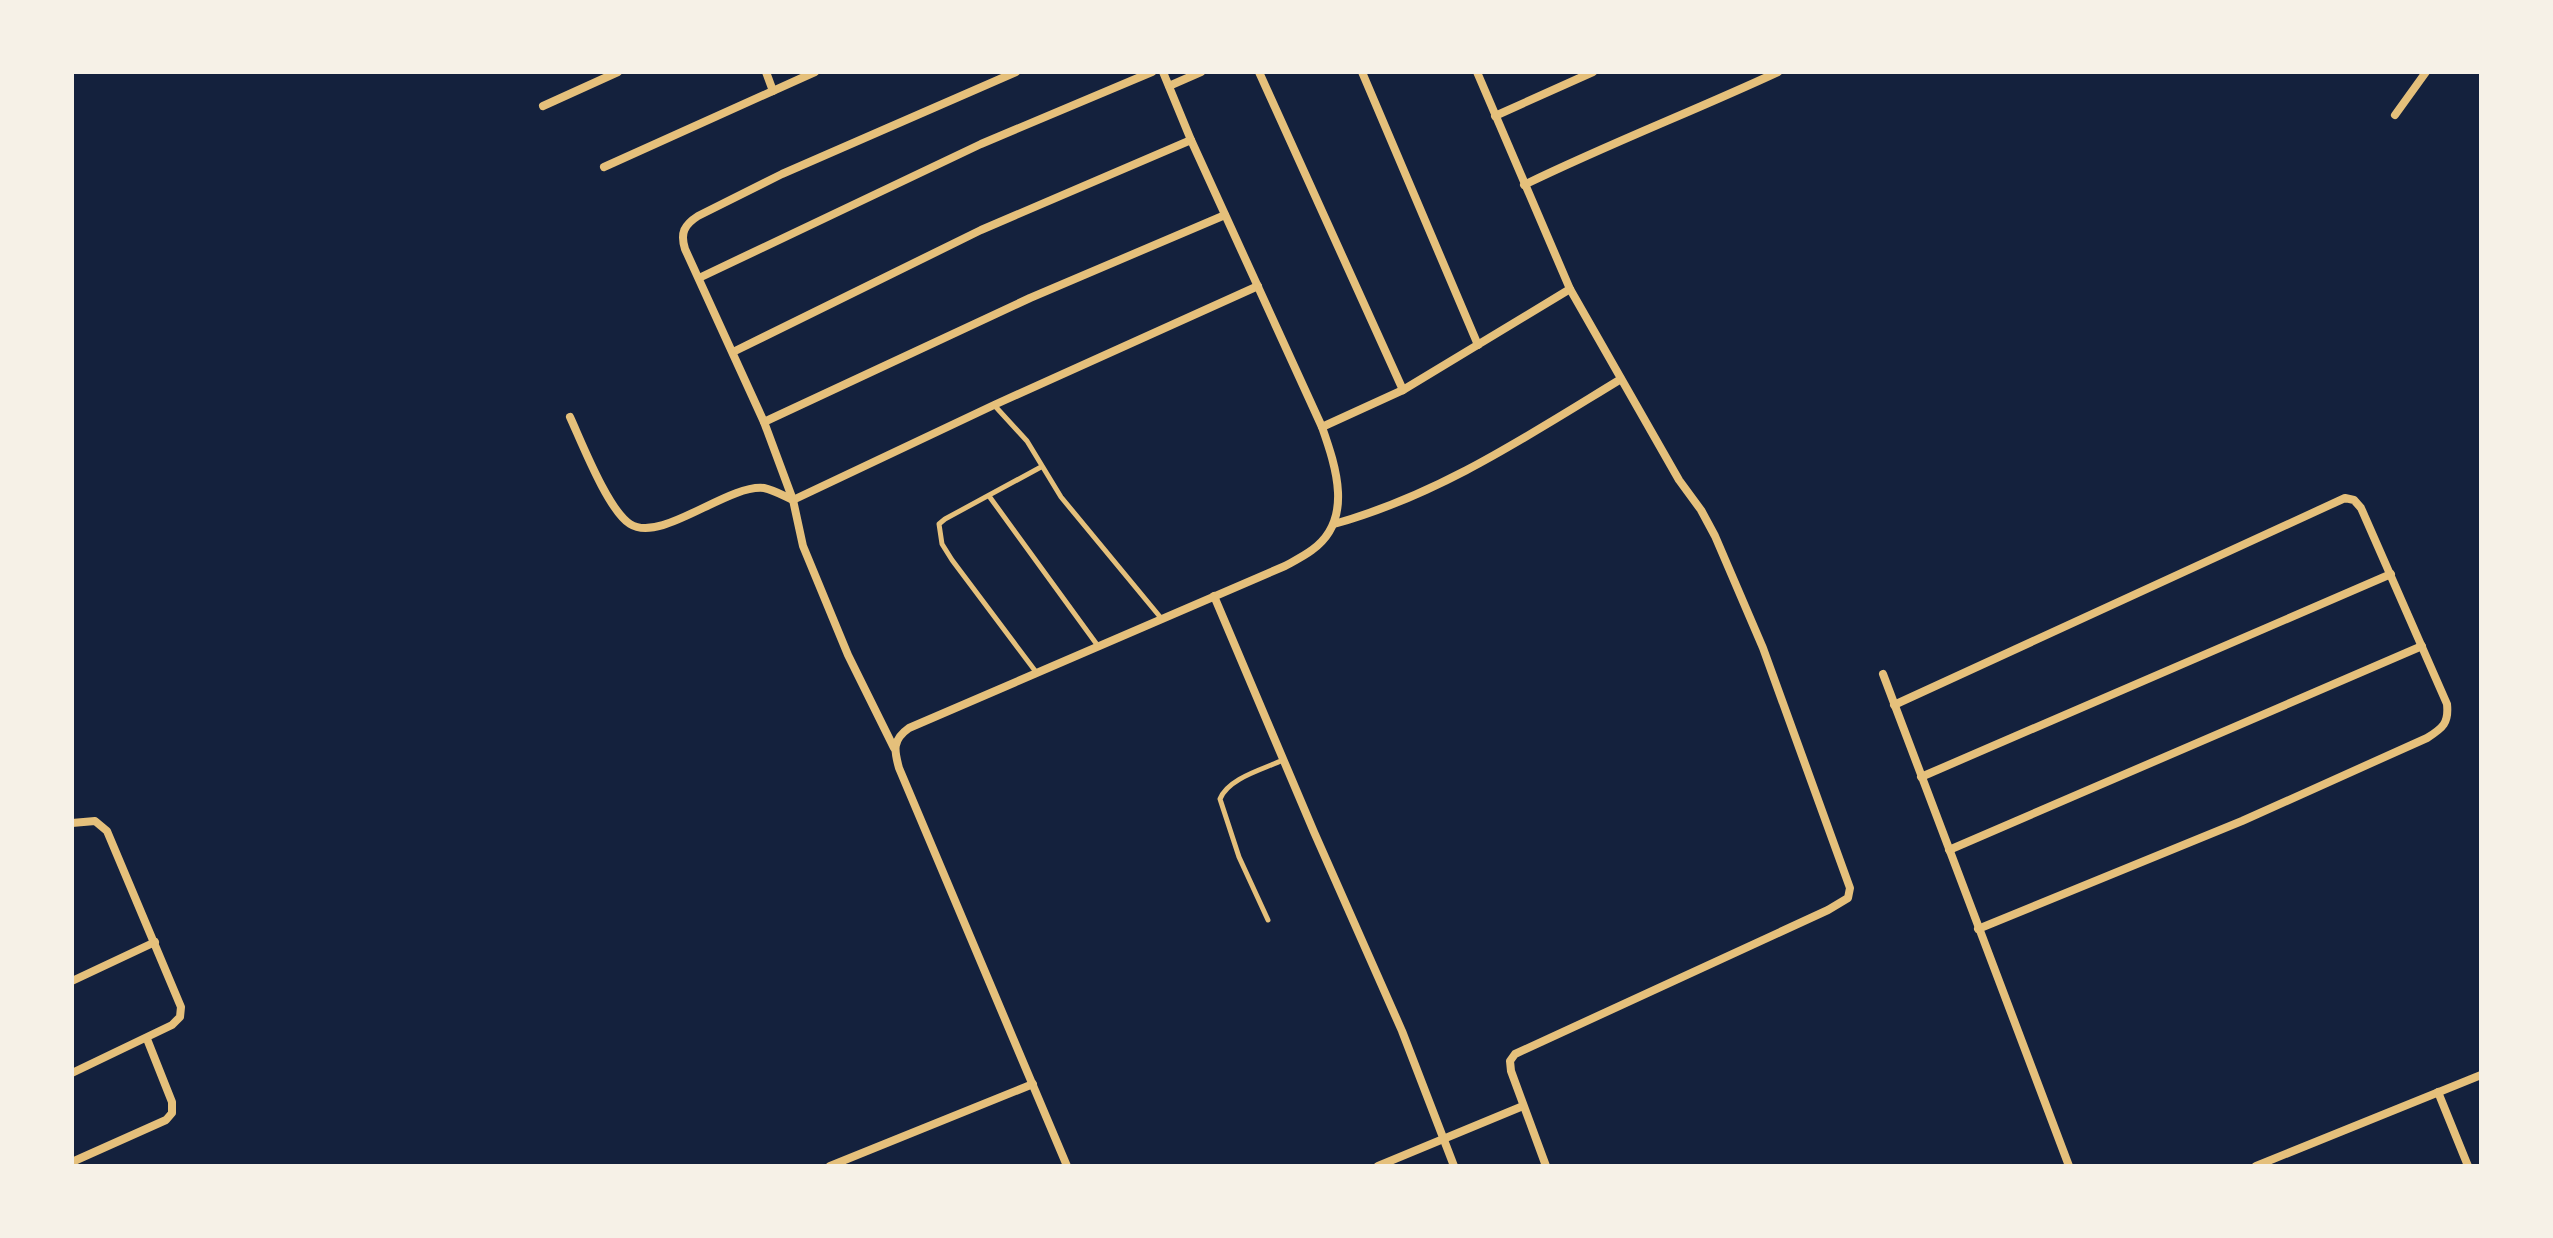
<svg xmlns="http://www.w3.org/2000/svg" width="2553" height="1238" font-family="'Source Serif 4',serif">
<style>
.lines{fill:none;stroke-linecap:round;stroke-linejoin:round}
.service{stroke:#e5c07b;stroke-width:5}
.minor{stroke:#e5c07b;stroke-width:8}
</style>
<rect width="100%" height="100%" fill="#14213d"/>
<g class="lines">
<g class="service">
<polyline points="994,405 1027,441 1061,497 1161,618"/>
<polyline points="989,496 1098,646"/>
<polyline points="1036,672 952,560 942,544 939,524 945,519 1041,467"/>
<path d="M1268,920l-29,-63 -19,-58c8,-21 44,-30 63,-39"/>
</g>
<g class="minor">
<polyline points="766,72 773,91"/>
<polyline points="1259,72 1403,390"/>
<polyline points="1362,72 1478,345"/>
<polyline points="1477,72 1570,289 1679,480 1701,510 1715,536 1763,648 1850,888 1848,898 1828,910 1515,1054 1510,1061 1511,1071 1546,1166"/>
<polyline points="1169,86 1201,72"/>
<polyline points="543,106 618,72"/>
<polyline points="2395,115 2426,72"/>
<polyline points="1495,116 1593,72"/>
<polyline points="604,167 815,72"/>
<path d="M1524,185c84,-41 170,-74 254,-113"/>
<polyline points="699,278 981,144 1152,72"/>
<polyline points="733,352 981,230 1191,140"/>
<path d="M570,417c12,26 38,93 60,107 31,20 97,-40 134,-36 10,2 20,8 29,12l201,-95 264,-119"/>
<polyline points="764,422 1030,298 1225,215"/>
<polyline points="1322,427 1403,390 1570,289"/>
<path d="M1334,524c105,-29 195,-89 287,-145"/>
<polyline points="1214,596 1314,832 1402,1031 1454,1166"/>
<polyline points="1883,674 2069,1166"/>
<path d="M1894,705l451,-207 9,2 7,8 86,196c2,19 -4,24 -20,34l-185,83 -264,108"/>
<path d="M894,748l-46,-93 -45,-109 -10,-46 -29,-78 -79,-173c-5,-16 -1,-24 13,-33l84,-42 234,-102"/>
<polyline points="1921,777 2391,574"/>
<polyline points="72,823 95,821 107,831 181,1007 180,1017 172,1025 72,1073"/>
<polyline points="1949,850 2422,646"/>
<polyline points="72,981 155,942"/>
<polyline points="2438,1092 2468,1166"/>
<polyline points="72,1162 166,1120 172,1113 172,1102 147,1039"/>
<polyline points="830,1166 1033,1084"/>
<path d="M1067,1166l-168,-398c-5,-18 -7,-28 10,-40l376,-162c9,-5 19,-10 27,-16 42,-30 24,-83 10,-123l-131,-287 -28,-68"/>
<polyline points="1378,1166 1523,1106"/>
<polyline points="2256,1166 2481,1075"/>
</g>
</g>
<rect width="2553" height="1238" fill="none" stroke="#f6f1e7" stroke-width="148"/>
</svg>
